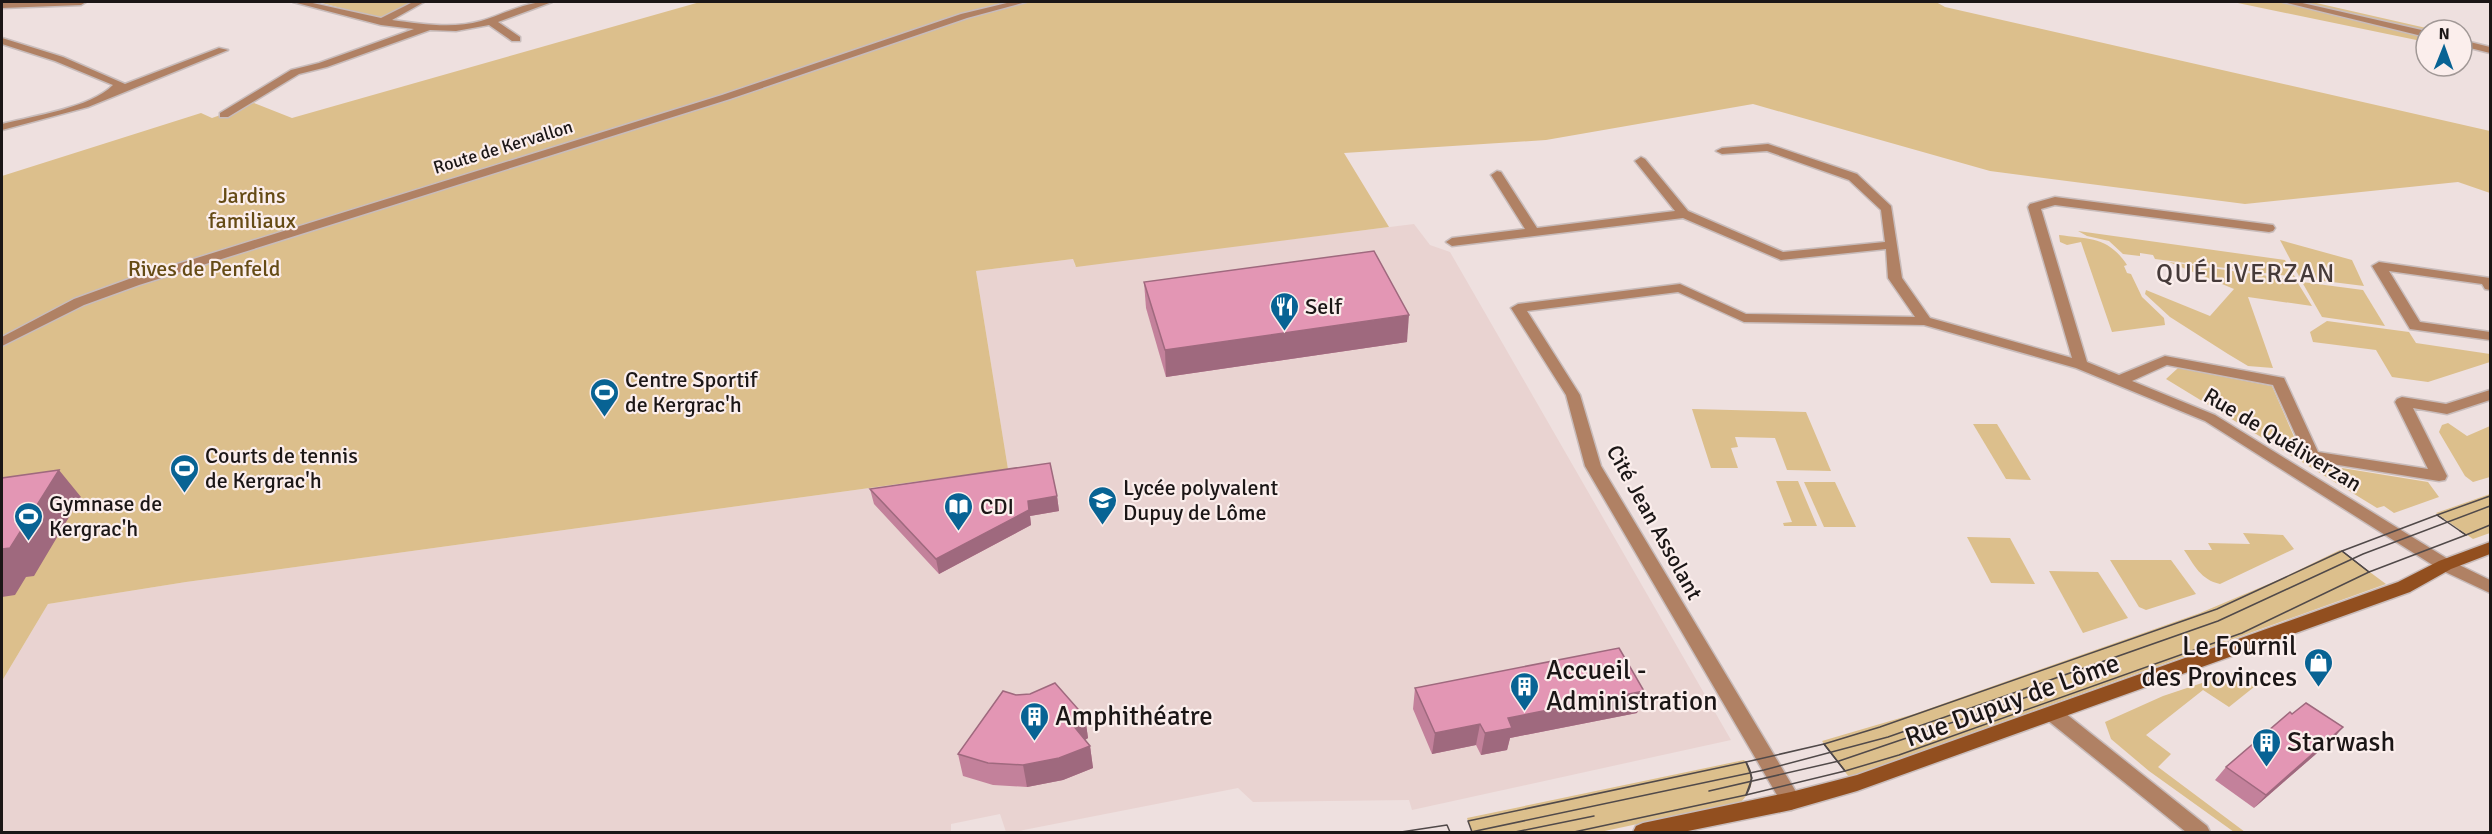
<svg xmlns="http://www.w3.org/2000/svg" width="2492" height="834" font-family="Signika,sans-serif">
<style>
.built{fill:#e9d3d1}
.green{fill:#dcbf8c}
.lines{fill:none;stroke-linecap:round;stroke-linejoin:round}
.minor-casing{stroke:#c8bcbb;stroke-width:3}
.tertiary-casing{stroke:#c8bcbb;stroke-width:3}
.secondary-casing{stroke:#c8bcbb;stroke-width:3}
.minor{fill:#b08164;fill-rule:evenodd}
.tertiary{fill:#b08164;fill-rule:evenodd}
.secondary{fill:#924f1f;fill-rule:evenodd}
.tram{stroke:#504949;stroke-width:1.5}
.wall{fill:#c3819b}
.shaded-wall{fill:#9f697e}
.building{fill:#e396b4;stroke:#9f697e;stroke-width:1.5}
.labels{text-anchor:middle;stroke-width:4.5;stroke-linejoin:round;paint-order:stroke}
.far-street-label{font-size:18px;fill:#1b1616;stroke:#fbeeec}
.park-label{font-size:22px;fill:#654b15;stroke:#fbeeec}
.poi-label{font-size:22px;fill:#1b1616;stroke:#fbeeec;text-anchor:start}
.street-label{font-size:22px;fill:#1b1616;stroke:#fbeeec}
.quarter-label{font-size:26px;letter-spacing:1.5px;fill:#463b3a;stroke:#fbeeec}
.near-poi-label{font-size:27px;fill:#1b1616;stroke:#fbeeec;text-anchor:start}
.near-street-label{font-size:27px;fill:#1b1616;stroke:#fbeeec}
</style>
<rect width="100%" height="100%" fill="#eee0df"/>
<polygon class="built" points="1414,224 1430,245 1450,252 1731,740 1412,810 1409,800 1253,802 1238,788 1013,832 1006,832 1000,814 951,824 951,832 2,832 2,681 48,604 186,582 1008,469 976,271 1073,259 1075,266"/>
<g class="green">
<polygon points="318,2 418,2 382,19"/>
<polygon points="700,2 1936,2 1945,7 2490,131 2490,193 2458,182 2245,204 1990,171 1753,104 1546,140 1344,153 1389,227 1076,267 1073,259 976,271 1008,469 186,582 48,604 2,681 2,176 201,113 212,118 254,103 292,118"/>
<polygon points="2233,2 2289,3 2289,2 2312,2 2435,30 2426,30 2426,42"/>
<polygon points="2078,231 2285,260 2295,277 2155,259 2153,255 2140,253 2140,256 2123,254 2109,241 2087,236"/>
<path d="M2059,235c30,4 50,2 68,30l-3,1 3,7 4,1 11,23 22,21 1,7 -53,7 -31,-90 -14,3 -7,-3z"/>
<polygon points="2280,240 2352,260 2364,286 2300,278"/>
<polygon points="2169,262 2296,280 2312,306 2248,297 2273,368 2248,366 2228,354 2170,317 2145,294 2146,290 2210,316 2234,289"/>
<polygon points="2302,282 2363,290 2385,326 2322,317"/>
<polygon points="2327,321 2409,332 2416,343 2490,354 2490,362 2428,382 2392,377 2376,350 2313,342 2310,332"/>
<polygon points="2178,368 2272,386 2305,462 2428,482 2439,497 2394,513 2384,506 2377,508 2166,379"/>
<polygon points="1692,409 1806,412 1831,471 1787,470 1775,438 1735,437 1738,447 1731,448 1738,468 1711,468"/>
<polygon points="2448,423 2467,436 2490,426 2490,477 2473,482 2465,476 2439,432 2442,425"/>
<polygon points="1973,424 1997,424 2031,480 2006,479"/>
<polygon points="1776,481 1798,481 1817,526 1784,526 1783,523 1792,522"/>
<polygon points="1804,482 1835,482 1856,527 1824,527"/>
<polygon points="2490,494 2490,533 2473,539 2436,513"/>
<path d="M2243,533l40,2 11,14 -74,35c-19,-4 -26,-19 -36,-34h28l-4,-7 42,1z"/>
<polygon points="1967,537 2010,538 2035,584 1991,583"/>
<polygon points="2340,550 2386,584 1849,777 1822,741 1914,714 2200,613 2278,580"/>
<polygon points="2110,560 2171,560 2196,594 2146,610 2139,607"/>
<polygon points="2049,571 2098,572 2128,618 2083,633"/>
<polygon points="2232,673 2254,687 2229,707 2203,690 2146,735 2171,754 2158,767 2245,832 2234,832 2149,771 2111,739 2105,722 2163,696"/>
<path d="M1744,760c13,14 9,29 -3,42l-141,30h-128l-5,-14z"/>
</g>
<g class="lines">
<defs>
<g id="minor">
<polygon points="2,2 86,2 81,5 2,8"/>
<path d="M293,2h15l73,16 32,-16h11l-32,18c28,4 61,9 89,1 21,-6 48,-21 71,-19l-54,20 22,15v4h-8l-23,-16 -33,6 -26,-1 -103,37 -28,7 -71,43h-8v-4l71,-43 28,-7 95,-34 -33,-4z"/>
<polygon points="1011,2 1026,2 967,18 730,99 139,285 84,305 2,346 2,337 74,299 129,279 722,95 961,14"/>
<path d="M2,38l61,19 62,27 94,-36 9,2 -140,57 -86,23v-6c31,-8 88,-16 111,-39l-58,-24 -53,-17z"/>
<polygon points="1768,144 1857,174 1891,206 1902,278 1930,318 2072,358 2028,207 2030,204 2055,197 2273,225 2275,228 2273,231 2269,232 2055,205 2041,209 2087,362 2119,375 2165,356 2284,378 2318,452 2428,469 2395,402 2397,399 2402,397 2446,404 2490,390 2490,400 2447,414 2413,408 2447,476 2445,480 2439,481 2307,460 2273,385 2167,365 2132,381 2215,415 2451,561 2490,580 2490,593 2439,569 2205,421 2076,368 1924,325 1744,322 1678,292 1527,311 1580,395 1601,466 1798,795 1801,801 1798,807 1791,810 1784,807 1585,466 1566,395 1511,308 1518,304 1680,284 1746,314 1915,317 1888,278 1886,249 1781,260 1683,218 1452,246 1446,242 1452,238 1525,229 1491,175 1497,171 1501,172 1537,228 1675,211 1635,161 1641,157 1645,159 1688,211 1783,252 1885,242 1881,210 1849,180 1767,151 1722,154 1716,151 1722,148"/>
<polygon points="2379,262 2490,278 2490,290 2485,289 2482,284 2389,271 2420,322 2490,332 2490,340 2410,329 2372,266"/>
<polygon points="2053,706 2060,709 2207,826 2210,832 2186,832 2046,719 2044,714 2046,709"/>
</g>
<g id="tertiary">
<polygon points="2283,2 2298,2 2426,31 2426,37"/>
<polygon points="2462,40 2490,47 2490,53 2462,46"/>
</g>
<polygon id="secondary" points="2490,542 2490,554 2451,569 2410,592 1857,791 1791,810 1683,832 1633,832 1636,826 1643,823 1791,792 1857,775 2398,582 2439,561"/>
</defs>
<use href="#minor" class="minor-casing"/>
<use href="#tertiary" class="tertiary-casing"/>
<use href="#secondary" class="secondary-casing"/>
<use href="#minor" class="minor"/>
<use href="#tertiary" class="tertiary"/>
<use href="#secondary" class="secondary"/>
<g class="tram">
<polygon points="2437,515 2466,535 2369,572 2342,551"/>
<polyline points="2443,519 2437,515 2490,496"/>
<polyline points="2460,531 2466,535 2490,525"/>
<polygon points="2342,551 2369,572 2242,633 1899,755 1845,771 1824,744 1880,727 2217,609"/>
<polygon points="1824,744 1845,771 1746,795 1752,778 1746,762"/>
<polyline points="1709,791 1839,761 2033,695"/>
<polyline points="1401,832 1447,825 1450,832"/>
<polyline points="1471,832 1764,770 1888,737 2218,621 2363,554 2490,506"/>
<path d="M1472,832l-4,-11 278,-59c7,12 7,21 0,33l-172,37"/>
<polyline points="1515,832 1594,816"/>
</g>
</g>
<g class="wall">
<polygon points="1144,282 1407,342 1166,377 1146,308"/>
<polygon points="870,489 1057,496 1059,511 1030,516 1031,525 939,574 874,504"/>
<polygon points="1415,688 1644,691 1637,713 1510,738 1507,750 1481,755 1476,745 1432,754 1413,709"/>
<polygon points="1030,694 1085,717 1088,738 1085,740 1090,746 1093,768 1063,780 1027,787 993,785 963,776 958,754 1016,695"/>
<polygon points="2292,714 2343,727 2332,740 2254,808 2215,780 2226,767"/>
</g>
<g class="shaded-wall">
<polygon points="1409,315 1407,342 1166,377 1165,350"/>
<polygon points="59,470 81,497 34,576 26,577 15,595 2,597 2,549"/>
<polygon points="1057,496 1059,511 1030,516 1031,525 939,574 936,559 1028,501"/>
<polygon points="1644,691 1637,713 1510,738 1507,750 1481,755 1485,733 1508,718"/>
<polygon points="1085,717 1088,738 1075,746 1072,724"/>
<polygon points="1480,724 1476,745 1432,754 1435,733"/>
<polygon points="2343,727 2332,740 2254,808 2266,795"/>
<polygon points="1090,746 1093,768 1063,780 1027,787 1023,765"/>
</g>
<g class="building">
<polygon points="1374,251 1409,315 1165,350 1144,282"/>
<polygon points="1050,463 1057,496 1028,501 1029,510 936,559 870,489"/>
<polygon points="59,470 10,548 2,549 2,478"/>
<polygon points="1619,648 1644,691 1508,718 1512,728 1485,733 1480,724 1435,733 1415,688"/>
<polygon points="1055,683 1085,717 1072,724 1090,746 1059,758 1023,765 988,763 958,754 1003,691 1016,695 1030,694"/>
<polygon points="2306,703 2343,727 2266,795 2226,767 2290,712 2292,714"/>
</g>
<defs>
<symbol id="restaurant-pin" viewBox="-11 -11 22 30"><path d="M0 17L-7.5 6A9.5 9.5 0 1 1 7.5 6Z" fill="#086394" stroke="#fbeeec"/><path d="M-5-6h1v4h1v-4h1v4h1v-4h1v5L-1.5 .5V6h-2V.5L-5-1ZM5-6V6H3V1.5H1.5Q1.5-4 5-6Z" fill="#fff"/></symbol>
<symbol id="stadium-pin" viewBox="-11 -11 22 30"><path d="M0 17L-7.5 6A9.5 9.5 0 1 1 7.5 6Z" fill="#086394" stroke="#fbeeec"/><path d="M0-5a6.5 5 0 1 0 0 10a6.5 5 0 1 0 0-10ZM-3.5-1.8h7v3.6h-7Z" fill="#fff"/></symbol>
<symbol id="school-pin" viewBox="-11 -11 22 30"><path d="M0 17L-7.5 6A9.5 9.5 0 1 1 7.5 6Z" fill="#086394" stroke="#fbeeec"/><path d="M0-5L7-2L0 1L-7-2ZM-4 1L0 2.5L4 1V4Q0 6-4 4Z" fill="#fff"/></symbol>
<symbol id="library-pin" viewBox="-11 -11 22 30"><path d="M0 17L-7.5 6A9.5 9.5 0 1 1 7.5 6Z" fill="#086394" stroke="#fbeeec"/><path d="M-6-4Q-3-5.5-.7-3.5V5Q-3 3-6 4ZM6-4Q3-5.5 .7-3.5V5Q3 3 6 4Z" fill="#fff"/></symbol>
<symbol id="shop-pin" viewBox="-11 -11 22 30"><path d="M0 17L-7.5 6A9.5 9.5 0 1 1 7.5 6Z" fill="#086394" stroke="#fbeeec"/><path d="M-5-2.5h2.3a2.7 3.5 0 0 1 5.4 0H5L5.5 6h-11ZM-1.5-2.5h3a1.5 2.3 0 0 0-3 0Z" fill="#fff"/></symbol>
<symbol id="building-pin" viewBox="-11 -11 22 30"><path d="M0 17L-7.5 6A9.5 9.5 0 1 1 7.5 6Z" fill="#086394" stroke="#fbeeec"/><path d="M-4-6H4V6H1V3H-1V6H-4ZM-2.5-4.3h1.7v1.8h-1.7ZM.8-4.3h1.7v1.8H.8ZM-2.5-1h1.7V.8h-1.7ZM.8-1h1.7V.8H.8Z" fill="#fff"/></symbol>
</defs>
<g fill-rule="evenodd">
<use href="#restaurant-pin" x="1268" y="290" width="33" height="45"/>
<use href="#stadium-pin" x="588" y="376" width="33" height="45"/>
<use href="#stadium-pin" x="168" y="452" width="33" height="45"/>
<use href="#school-pin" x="1086" y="484" width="33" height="45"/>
<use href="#library-pin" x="942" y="490" width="33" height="45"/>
<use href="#stadium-pin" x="12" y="500" width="33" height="45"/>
<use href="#shop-pin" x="2302" y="646" width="33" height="45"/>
<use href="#building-pin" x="1508" y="670" width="33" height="45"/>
<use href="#building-pin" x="1018" y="700" width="33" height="45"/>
<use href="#building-pin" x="2250" y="726" width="33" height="45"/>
</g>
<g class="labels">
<g class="far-street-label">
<text transform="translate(503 147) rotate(-17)" y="6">Route de Kervallon</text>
</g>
<g class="park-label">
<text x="252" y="203">Jardins<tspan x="252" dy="25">familiaux</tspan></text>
<text x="204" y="276">Rives de Penfeld</text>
</g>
<g class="poi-label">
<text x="1305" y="314">Self</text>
<text x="625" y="387">Centre Sportif<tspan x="625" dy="25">de Kergrac'h</tspan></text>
<text x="205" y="463">Courts de tennis<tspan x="205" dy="25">de Kergrac'h</tspan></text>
<text x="1123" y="495">Lycée polyvalent<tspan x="1123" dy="25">Dupuy de Lôme</tspan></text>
<text x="49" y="511">Gymnase de<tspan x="49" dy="25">Kergrac'h</tspan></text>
<text x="980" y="514">CDI</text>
</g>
<g class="street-label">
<text transform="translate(2283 439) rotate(31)" y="8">Rue de Quéliverzan</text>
<text transform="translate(1655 522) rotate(61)" y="8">Cité Jean Assolant</text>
</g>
<g class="quarter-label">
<text x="2246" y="282">QUÉLIVERZAN</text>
</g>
<g class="near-poi-label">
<text x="2297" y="655" text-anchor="end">Le Fournil<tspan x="2297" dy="31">des Provinces</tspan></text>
<text x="1546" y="679">Accueil -<tspan x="1546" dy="31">Administration</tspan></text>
<text x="1055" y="725">Amphithéatre</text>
<text x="2287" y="751">Starwash</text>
</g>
<g class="near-street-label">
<text transform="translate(2012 700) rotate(-20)" y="9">Rue Dupuy de Lôme</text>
</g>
</g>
<rect width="2492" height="834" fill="none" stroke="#1b1616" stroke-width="6"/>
<g transform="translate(2444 48) rotate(1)"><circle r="28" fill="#fbeeec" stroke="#a19896" stroke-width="1.5"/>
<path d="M0-4.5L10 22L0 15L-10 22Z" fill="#086394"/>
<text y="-9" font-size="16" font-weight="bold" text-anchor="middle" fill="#1b1616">N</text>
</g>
</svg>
